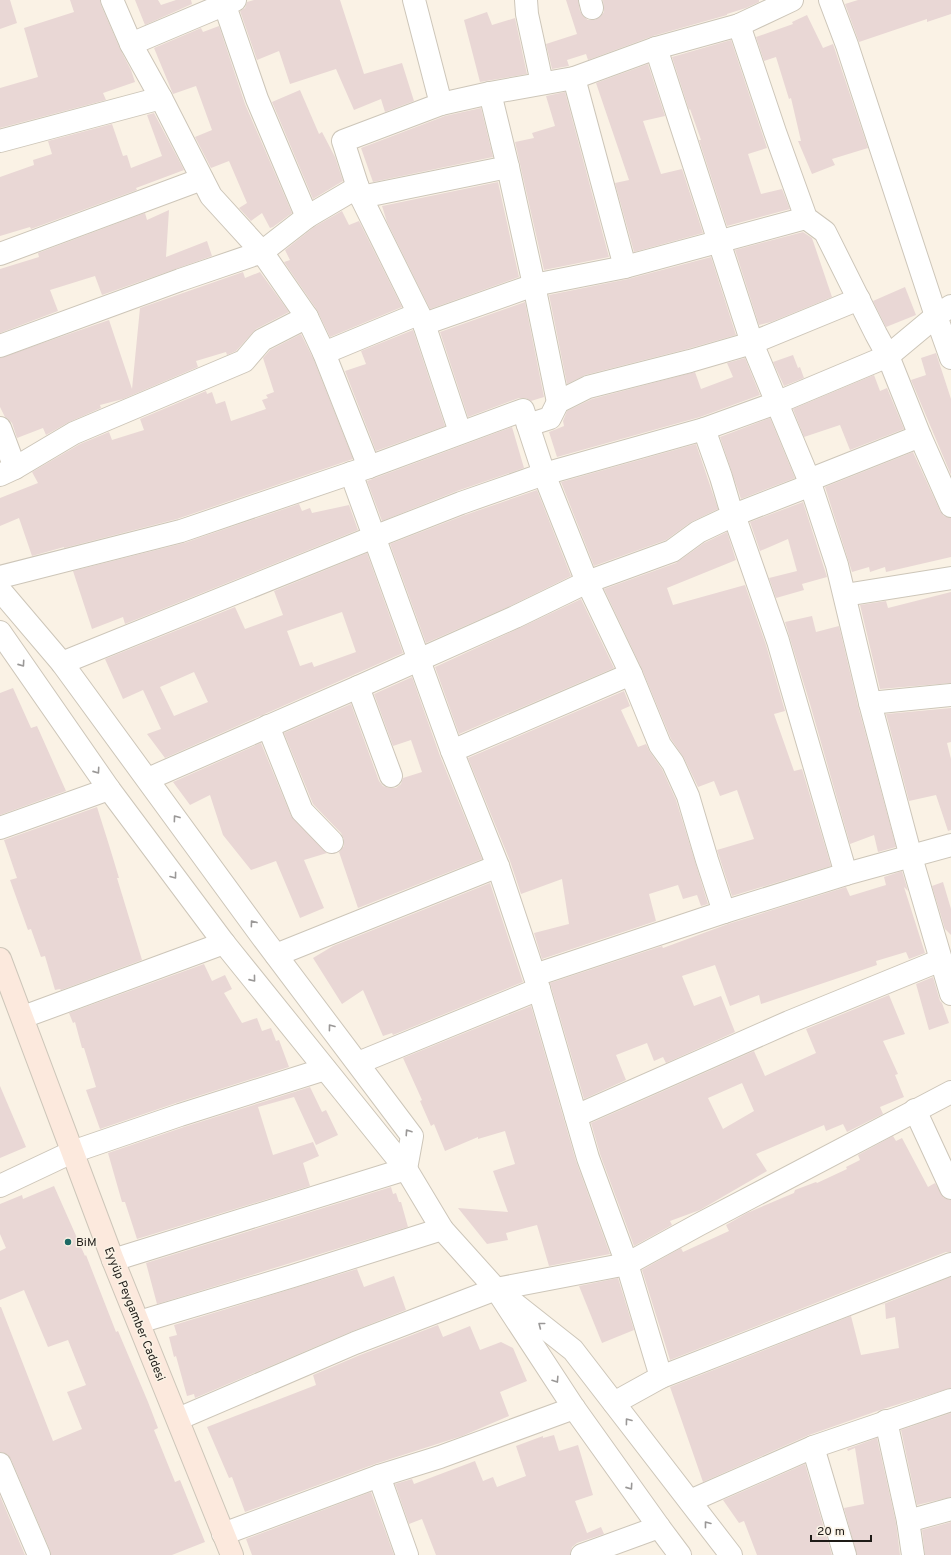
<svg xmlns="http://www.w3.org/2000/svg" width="951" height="1555" font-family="Overpass,sans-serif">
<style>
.building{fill:#e9d7d5;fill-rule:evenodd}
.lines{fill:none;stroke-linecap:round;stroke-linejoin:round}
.minor-casing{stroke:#cdc6b9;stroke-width:24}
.tertiary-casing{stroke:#cdc6b9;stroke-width:24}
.secondary-casing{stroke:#cdc6b9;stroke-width:24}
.minor{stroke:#fff;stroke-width:22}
.tertiary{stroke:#fff;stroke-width:22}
.secondary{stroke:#fce9dd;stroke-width:22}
.oneway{stroke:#9a9897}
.poi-dot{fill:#1d6965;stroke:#faf2e5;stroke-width:1.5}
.labels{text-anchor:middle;stroke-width:3;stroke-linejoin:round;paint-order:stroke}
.poi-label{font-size:12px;fill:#1e1b17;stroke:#faf2e5;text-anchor:start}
.street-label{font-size:12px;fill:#1e1b17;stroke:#faf2e5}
</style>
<rect width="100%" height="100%" fill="#faf2e5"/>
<g class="building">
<polygon points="0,0 10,0 17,23 0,29"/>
<polygon points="70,0 100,0 101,5 120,49 131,70 135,82 103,93 106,100 0,128 0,88 38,77 24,28 74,12"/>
<polygon points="135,0 158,0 161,5 176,0 191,0 192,4 145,25"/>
<polygon points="254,0 340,0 364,74 402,63 414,101 385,112 381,99 354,110 336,69 290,84 279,51 257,60 240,11 245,8 247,2"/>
<polygon points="566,0 578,0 580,11 583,16 588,20 595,20 600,17 604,12 603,0 759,0 759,2 746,8 727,14 727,15 653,36 588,60 586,54 567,60 569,66 552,69 546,44 577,34"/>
<polygon points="858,0 951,0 951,14 927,22 927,19 859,42 845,4"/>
<polygon points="487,12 492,25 515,18 527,74 480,82 464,20"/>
<polygon points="807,15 823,48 833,44 868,148 832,159 835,165 812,174 798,141 801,141 791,98 789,99 776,57 764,61 756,37 793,24 792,22"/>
<polygon points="219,26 245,104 292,213 273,227 270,228 262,213 251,221 239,208 247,203 229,161 211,168 195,137 212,130 196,86 173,94 154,48 201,28 203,32"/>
<polygon points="731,40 767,148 748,154 761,194 782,189 790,209 727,226 700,143 699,140 701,140 690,109 689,110 672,57"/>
<polygon points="648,64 665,116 643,121 661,174 682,169 703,233 634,252 615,183 629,180 596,83"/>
<polygon points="300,90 319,134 322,132 335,157 343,181 313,199 272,102"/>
<polygon points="565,92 609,257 544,270 515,142 534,138 532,133 555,126 546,96"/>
<polygon points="481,108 493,157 373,182 361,148 445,116"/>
<polygon points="154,113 184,170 136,188 137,190 31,229 30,227 0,236 0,177 34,165 33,160 52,154 48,141 112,124 123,156 127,155 131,168 162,156 147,115"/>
<polygon points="498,182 519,277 430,309 387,222 382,206"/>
<polygon points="169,210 166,257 207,241 212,256 102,295 95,276 50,290 58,311 0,333 0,269 39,257 38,253 145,213 147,220"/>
<polygon points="342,211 349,225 359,221 402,307 330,337 317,310 284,262 290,260 285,250 314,227"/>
<polygon points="803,232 812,238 832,297 771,322 759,325 735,250"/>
<polygon points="711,257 736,335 687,349 585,375 567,384 549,295 628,279"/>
<polygon points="243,272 245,278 260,272 289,312 256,329 236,351 227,355 226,352 196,361 198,367 123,399 100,405 101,408 69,422 46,435 43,428 17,438 12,423 8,419 5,417 0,407 0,358 109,320 132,389 140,308"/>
<polygon points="905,287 916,315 886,327 873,301"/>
<polygon points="525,302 544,397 531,401 526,398 519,398 468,417 440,332"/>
<polygon points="413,330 445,426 376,451 345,371 366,364 361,351"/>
<polygon points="301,334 313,358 353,459 177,519 64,548 64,547 32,556 19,518 0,526 0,498 38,483 32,472 80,444 109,432 112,440 144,430 140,419 206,391 207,394 212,392 216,404 225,401 231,421 266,409 262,400 268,398 266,395 274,392 263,358 270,350"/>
<polygon points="936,353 951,399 951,475 911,380 926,375 921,358"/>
<polygon points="793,355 798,368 800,367 804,378 784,386 773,362"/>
<polygon points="745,358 760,395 700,417 557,457 549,432 564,426 563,421 567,411 592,399 695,372 701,389 733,377 727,363"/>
<polygon points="874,375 880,391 887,388 904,429 850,450 840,425 804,437 793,409"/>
<polygon points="770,418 795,478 741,499 720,437"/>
<polygon points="512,427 524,468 457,491 382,521 367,481"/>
<polygon points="696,444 718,509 691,522 666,540 594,566 561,482"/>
<polygon points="913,452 940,511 944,516 951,518 951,557 886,572 885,567 870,572 869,567 852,572 825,487"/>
<polygon points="537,490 571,576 510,606 426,643 390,544 465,515"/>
<polygon points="803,502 827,577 802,584 804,590 776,598 769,578 797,571 788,539 760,551 750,522"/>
<polygon points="299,504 302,511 310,508 312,513 349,505 358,530 125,624 123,617 92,629 73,571 184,543"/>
<polygon points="727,532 736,560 667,588 673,605 745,585 766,645 785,711 774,714 794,771 802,769 831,866 732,896 717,850 754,839 737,790 720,796 714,781 698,787 684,758 671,739 642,669 604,589 676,563 704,543"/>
<path d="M367,553l36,100 -238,105 -18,-24 14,-5 -18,-39 -20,9 -18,-40 130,-52 10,22 38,-14 -9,-24zM342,612l14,40 -42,15 -2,-5 -12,4 -13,-35zM194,672l14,30 -34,14 -14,-29z"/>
<polygon points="951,592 951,683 880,689 860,605 886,601 888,608"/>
<polygon points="581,599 614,668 459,734 435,667 520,628"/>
<polygon points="812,616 816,632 839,626 858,706 896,847 878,852 874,835 850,844 810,704 785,622"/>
<polygon points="412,677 440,756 482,859 358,908 339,852 344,846 344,839 341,833 313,804 284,733 351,704 379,781 383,786 389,788 396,788 401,784 403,778 422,772 411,740 393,746 374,694"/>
<polygon points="13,688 31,728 37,726 66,791 0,815 0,693"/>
<polygon points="624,691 630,706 621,710 638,747 646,744 650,752 662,769 676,800 708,904 701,906 697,895 683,899 678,885 649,894 656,921 542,959 534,933 569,924 562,879 521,894 510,861 468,758"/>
<polygon points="951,708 951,742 947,743 951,759 951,830 948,831 936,795 909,801 886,714"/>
<polygon points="261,743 291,816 327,853 304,860 324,908 300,918 276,861 251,870 223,835 210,795 190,805 173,782"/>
<polygon points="97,807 109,845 119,878 117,878 124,901 142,960 61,990 60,989 55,990 45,956 41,957 31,929 28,930 10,880 17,878 4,840"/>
<polygon points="902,871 908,891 904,887 925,953 909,959 906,952 876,961 877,965 761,1004 759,995 730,1006 715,965 682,976 694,1006 721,996 735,1032 666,1063 663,1057 654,1061 647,1043 616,1055 626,1080 584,1099 550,983 662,946 663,948 728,924 846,887 850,896 886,885 884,877"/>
<polygon points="943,882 951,909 951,935 945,929 932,886"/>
<polygon points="490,883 523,982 393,1035 392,1033 383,1036 363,990 342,1004 313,958 333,946"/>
<polygon points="204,964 212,981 225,975 232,989 224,993 242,1023 257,1018 262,1031 271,1028 276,1041 279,1040 289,1067 176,1103 100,1129 86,1090 96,1087 84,1048 82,1048 75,1022 73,1023 69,1013"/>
<polygon points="933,977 940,1001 942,1003 949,1023 929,1030 916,984"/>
<path d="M889,995l16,39 -22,7 15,33 -3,1 9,22 -24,10 3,7 -36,18 -4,-8 -17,7 -2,-6 -68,29 11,17 -67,39 -30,11 2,4 -38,21 -34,-92 -9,-31 163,-72 11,25 51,-23 -10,-24zM742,1083l12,28 -31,18 -15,-31z"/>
<polygon points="531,1006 576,1161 610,1254 549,1266 537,1225 506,1233 508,1240 487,1244 458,1208 508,1212 493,1171 515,1164 505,1131 478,1139 478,1137 445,1151 434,1124 431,1126 420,1101 422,1100 403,1058"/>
<polygon points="0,1086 26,1147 0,1158"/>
<polygon points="310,1087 322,1112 326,1110 338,1135 316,1145 294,1097 258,1107 273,1155 313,1142 319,1156 303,1163 310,1186 137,1239 125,1202 122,1202 108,1153 184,1127"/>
<polygon points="893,1136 896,1141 902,1138 928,1187 935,1183 944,1198 951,1200 951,1252 946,1252 670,1360 642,1270 681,1248 683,1252 729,1231 726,1225 747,1213 794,1193 795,1190 816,1182 817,1183 847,1169 846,1167 860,1160 858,1155"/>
<polygon points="54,1186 85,1256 86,1255 116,1332 118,1331 148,1402 158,1428 154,1430 175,1482 180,1480 205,1542 172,1555 51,1555 50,1550 11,1459 7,1454 0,1452 0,1307 1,1307 53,1441 82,1429 67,1392 86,1385 68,1340 48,1347 24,1290 0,1300 0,1251 6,1248 0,1234 0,1204 22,1195 23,1199"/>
<polygon points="391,1187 393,1194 396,1193 399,1202 401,1202 408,1227 157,1304 146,1263"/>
<polygon points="357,1269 364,1287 394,1276 406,1310 350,1332 195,1398 194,1394 187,1396 176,1356 174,1357 169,1337 177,1335 174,1325"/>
<polygon points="951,1277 951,1388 883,1409 809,1435 703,1482 670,1387 851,1316 861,1355 899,1348 895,1317 886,1319 885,1304 881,1305"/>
<polygon points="618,1278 634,1330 602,1343 579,1286"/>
<polygon points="438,1325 443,1337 470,1326 480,1350 501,1342 513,1348 527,1381 500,1392 509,1416 462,1436 375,1464 245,1512 232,1477 229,1478 207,1427 316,1385 313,1375 360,1355"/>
<polygon points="951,1413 951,1497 917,1505 901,1430"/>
<polygon points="554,1435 559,1451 578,1445 593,1495 575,1501 587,1533 601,1527 604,1534 577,1543 572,1547 570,1555 436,1555 422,1519 409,1524 395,1484 412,1479 414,1484 475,1461 483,1481 493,1477 497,1487 526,1476 516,1446 543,1436 543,1438"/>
<polygon points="877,1438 896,1523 900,1555 857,1555 844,1508 864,1504 855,1448 848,1451 847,1449"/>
<polygon points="805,1464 832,1555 757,1555 744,1521 739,1523 723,1500"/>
<polygon points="371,1492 394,1555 252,1555 246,1539"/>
<polygon points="0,1496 25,1555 0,1555"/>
<polygon points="951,1522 951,1555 925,1555 922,1530"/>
</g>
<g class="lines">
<defs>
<g id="minor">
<polyline points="223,0 257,99 307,217"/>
<polyline points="414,0 441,104"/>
<polyline points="526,0 527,14 542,83"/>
<polyline points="590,0 592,8"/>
<polyline points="830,0 847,45 936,316 951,358"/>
<polyline points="739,25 775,132 806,218 825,232 876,334 888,356 920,436 951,506"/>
<polyline points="131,44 235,0"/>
<polyline points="656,48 752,343 809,480 837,565 870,703 911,857 951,994"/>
<polyline points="574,78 625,267"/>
<polyline points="161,98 211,196 262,252 307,217 358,187"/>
<polyline points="0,141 161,98 131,44 112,0"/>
<polyline points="508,167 534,285 558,402"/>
<polyline points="361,197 508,167 490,93"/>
<polyline points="0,254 202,179"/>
<polyline points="424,324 534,285 625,267 806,218"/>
<polyline points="0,346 180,280 262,252 307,317 324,353 369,467"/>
<polyline points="324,353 418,314"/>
<polyline points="528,425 550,418 558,402 588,387 690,361 752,343 859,299"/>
<polyline points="0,428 15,468"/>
<polyline points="704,429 721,477 729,504 734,515 778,641 846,874"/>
<polyline points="460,432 424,324 361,197 343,141 441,104 490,93 574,78 656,48 739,25 792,0"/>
<polyline points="351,473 452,751 498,866 539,989 588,1158 627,1264 661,1377 614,1403"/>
<polyline points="0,475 15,468 74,433 244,361 262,340 307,317"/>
<polyline points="809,480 920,436"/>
<polyline points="0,577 181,531 369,467 523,410 544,474 587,582 631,674 660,745 673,763 688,796 707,860 724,912"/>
<polyline points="845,595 951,578"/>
<polyline points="62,663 374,537 461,503 544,474 704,429 776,403 888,356 936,316 951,306"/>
<polyline points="358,687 391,776"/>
<polyline points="870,703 951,695"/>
<polyline points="268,726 302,811 332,842"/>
<polyline points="452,751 631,674"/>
<polyline points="148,779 358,687 515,617 587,582 672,551 698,532 734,515 811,485"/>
<polyline points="0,828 109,789"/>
<polyline points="276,955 498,866"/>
<polyline points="535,975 724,912 846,874 951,845"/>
<polyline points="23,1017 224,943"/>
<polyline points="358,1063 539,989"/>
<polyline points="915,1110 951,1188"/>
<polyline points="576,1116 789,1022 941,960"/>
<polyline points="72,1152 180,1115 325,1069"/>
<polyline points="113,1260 406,1169"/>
<polyline points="139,1322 293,1276 442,1229"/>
<polyline points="661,1377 951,1264"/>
<polyline points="178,1419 355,1343 496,1289 627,1264 698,1225 951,1092"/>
<polyline points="886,1421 908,1521 913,1555"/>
<polyline points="813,1447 845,1555"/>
<polyline points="0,1464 39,1555"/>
<polyline points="379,1476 407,1555"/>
<polyline points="690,1501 813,1447 951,1400"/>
<polyline points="908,1521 951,1509"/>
<polyline points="223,1534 379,1476 440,1457 574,1408"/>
<polyline points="582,1555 659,1527"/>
</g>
<g id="tertiary">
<polyline points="0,590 62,663 260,934 412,1136 406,1169"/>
<polyline points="0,632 109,789 224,943 406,1169 442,1229 496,1289 574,1408 659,1527 680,1555"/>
<polyline points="0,1186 72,1152"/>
<polyline points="511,1301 573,1350 731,1555"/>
</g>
<polyline id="secondary" points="0,959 113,1260 232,1555"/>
</defs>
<use href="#minor" class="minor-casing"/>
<use href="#tertiary" class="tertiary-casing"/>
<use href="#secondary" class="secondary-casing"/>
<use href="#minor" class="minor"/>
<use href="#tertiary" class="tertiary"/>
<use href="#secondary" class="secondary"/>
</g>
<defs><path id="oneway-chevron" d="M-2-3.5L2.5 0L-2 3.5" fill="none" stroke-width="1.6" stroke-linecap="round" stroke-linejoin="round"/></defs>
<g class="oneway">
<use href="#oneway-chevron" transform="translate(22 664) rotate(55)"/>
<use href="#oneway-chevron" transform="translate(97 771) rotate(55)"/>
<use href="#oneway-chevron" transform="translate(176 818) rotate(-126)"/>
<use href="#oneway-chevron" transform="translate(174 876) rotate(53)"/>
<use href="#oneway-chevron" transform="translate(253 923) rotate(-126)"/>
<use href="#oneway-chevron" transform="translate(253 979) rotate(51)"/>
<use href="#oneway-chevron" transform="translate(331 1027) rotate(-127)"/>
<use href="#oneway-chevron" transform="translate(408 1132) rotate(-124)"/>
<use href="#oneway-chevron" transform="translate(541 1325) rotate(-142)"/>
<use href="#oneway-chevron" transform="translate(556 1380) rotate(57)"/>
<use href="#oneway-chevron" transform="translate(628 1421) rotate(-127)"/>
<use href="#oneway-chevron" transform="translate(630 1487) rotate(55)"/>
<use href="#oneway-chevron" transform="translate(707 1524) rotate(-128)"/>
</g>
<circle class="poi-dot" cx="68" cy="1242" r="4"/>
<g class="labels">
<g class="poi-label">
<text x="76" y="1246">BiM</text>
</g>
<g class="street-label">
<text transform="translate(135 1314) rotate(68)" y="4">Eyyüp Peygamber Caddesi</text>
</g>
</g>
<path d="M811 1535v6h60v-6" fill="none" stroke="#1e1b17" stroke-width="2"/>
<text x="817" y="1535" font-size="12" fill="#1e1b17" stroke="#faf2e5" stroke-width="3" paint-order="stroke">20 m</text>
</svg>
